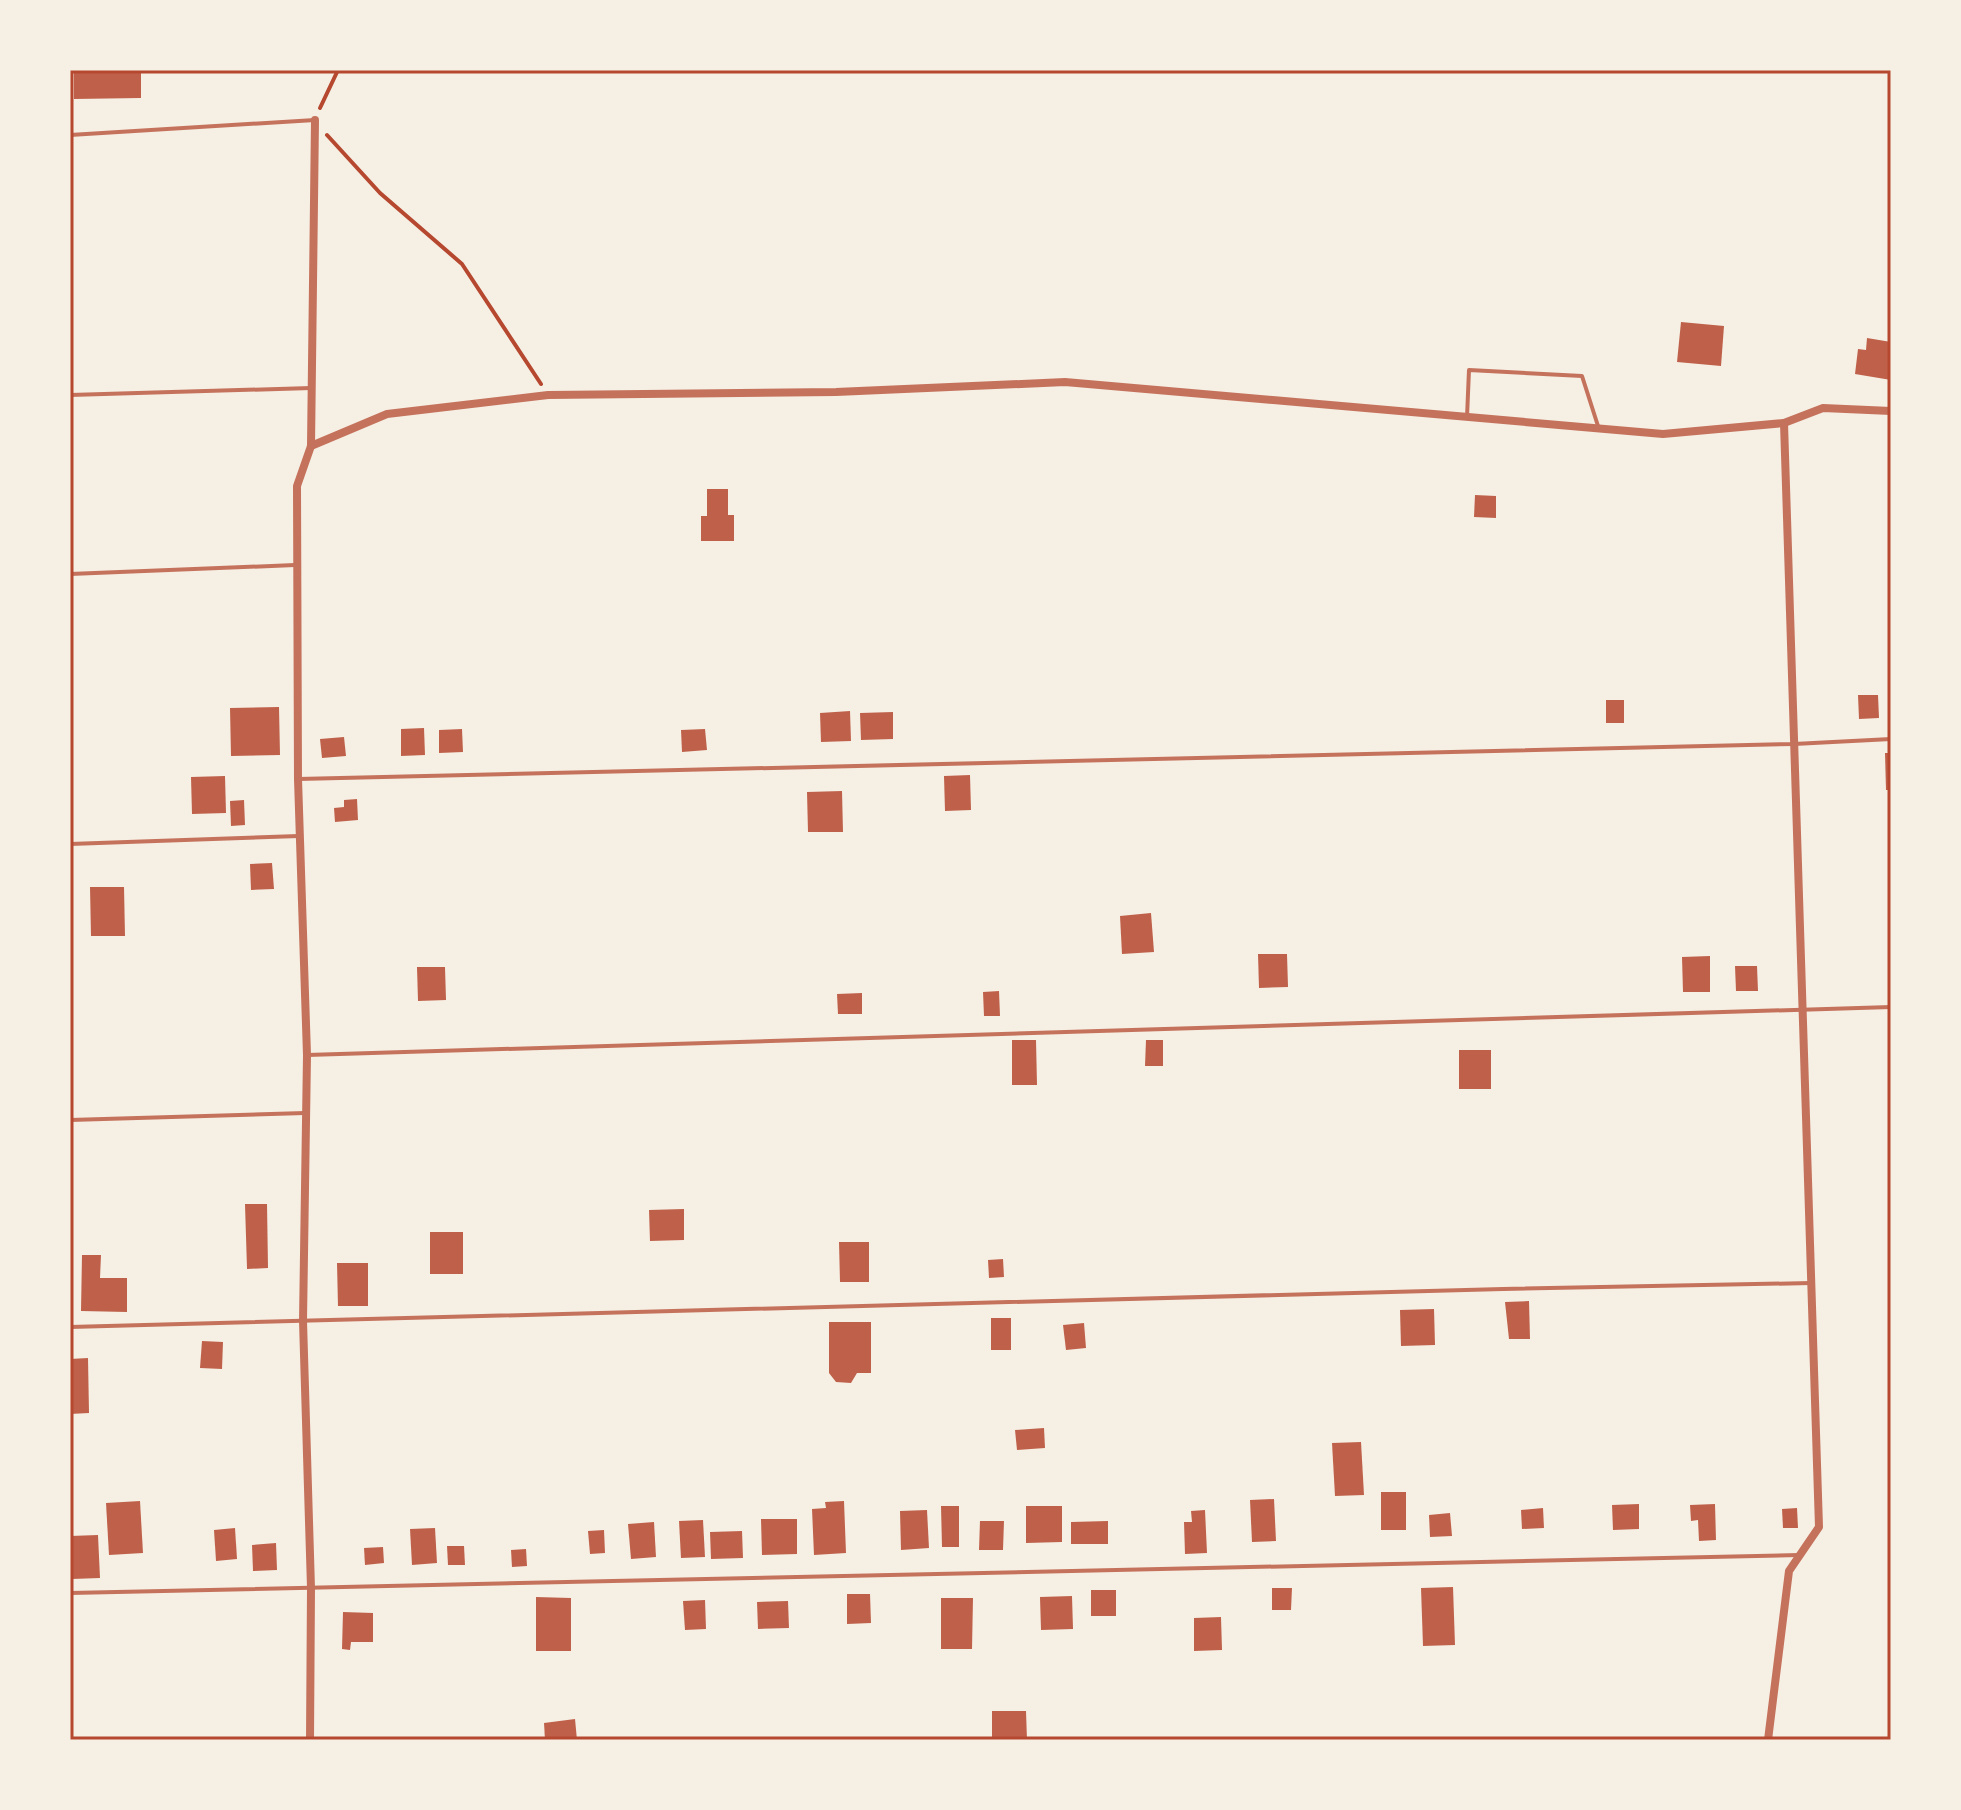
<svg xmlns="http://www.w3.org/2000/svg" width="1961" height="1810" font-family="'IBM Plex Sans',sans-serif">
<style>
.building{fill:#bf614a}
.lines{fill:none;stroke-linecap:round;stroke-linejoin:round}
.path{stroke:#b5482f;stroke-width:4}
.service{stroke:#c5725c;stroke-width:4}
.minor{stroke:#c5725c;stroke-width:8}
.neatline{fill:none;stroke:#b5482f;stroke-width:3}
</style>
<rect width="100%" height="100%" fill="#f6efe4"/>
<g class="building">
<polygon points="74,70 141,70 141,98 74,99"/>
<polygon points="1681,322 1724,326 1721,366 1677,362"/>
<polygon points="1867,338 1891,342 1891,380 1855,374 1858,349 1866,350"/>
<polygon points="707,489 728,489 728,515 734,515 734,541 701,541 701,516 707,516"/>
<polygon points="1475,495 1496,496 1496,518 1474,517"/>
<polygon points="1858,695 1878,695 1879,718 1859,719"/>
<rect x="1606" y="700" width="18" height="23"/>
<polygon points="279,707 280,755 231,756 230,708"/>
<polygon points="850,711 851,741 821,742 820,713"/>
<polygon points="893,712 893,739 861,740 860,713"/>
<polygon points="424,728 425,755 401,756 401,729"/>
<polygon points="462,729 463,752 439,753 439,730"/>
<polygon points="705,729 707,750 682,752 681,730"/>
<polygon points="344,737 346,756 322,758 320,739"/>
<polygon points="1885,753 1891,753 1891,790 1886,790"/>
<polygon points="970,775 971,810 945,811 944,776"/>
<polygon points="225,776 226,813 192,814 191,777"/>
<polygon points="842,791 843,832 808,832 807,792"/>
<polygon points="357,799 358,820 335,822 334,808 344,807 344,800"/>
<polygon points="244,800 245,825 231,826 230,801"/>
<polygon points="272,863 274,889 251,890 250,864"/>
<polygon points="90,887 124,887 125,936 91,936"/>
<polygon points="1151,913 1154,952 1122,954 1120,916"/>
<polygon points="1258,954 1287,954 1288,987 1259,988"/>
<polygon points="1710,956 1710,992 1683,992 1682,957"/>
<polygon points="1735,966 1757,966 1758,991 1736,991"/>
<polygon points="417,967 445,967 446,1000 418,1001"/>
<polygon points="999,991 1000,1016 984,1016 983,992"/>
<polygon points="862,993 862,1014 838,1014 837,994"/>
<polygon points="1012,1040 1036,1040 1037,1085 1012,1085"/>
<polygon points="1146,1040 1163,1040 1163,1066 1145,1066"/>
<rect x="1459" y="1050" width="32" height="39"/>
<polygon points="245,1204 267,1204 268,1268 247,1269"/>
<polygon points="684,1209 684,1240 650,1241 649,1210"/>
<rect x="430" y="1232" width="33" height="42"/>
<polygon points="839,1242 869,1242 869,1282 840,1282"/>
<polygon points="82,1255 101,1255 100,1278 127,1278 127,1312 81,1311"/>
<polygon points="1003,1259 1004,1277 989,1278 988,1260"/>
<polygon points="337,1263 368,1263 368,1306 338,1306"/>
<polygon points="1529,1301 1530,1339 1509,1339 1505,1302"/>
<polygon points="1434,1309 1435,1345 1401,1346 1400,1310"/>
<rect x="991" y="1318" width="20" height="32"/>
<polygon points="829,1322 871,1322 871,1373 857,1373 851,1383 836,1382 829,1373"/>
<polygon points="1084,1323 1086,1348 1066,1350 1063,1325"/>
<polygon points="202,1341 223,1342 222,1369 200,1368"/>
<polygon points="88,1358 89,1413 70,1414 70,1359"/>
<polygon points="1044,1428 1045,1448 1017,1450 1015,1430"/>
<polygon points="1361,1442 1364,1495 1335,1496 1332,1443"/>
<rect x="1381" y="1492" width="25" height="38"/>
<polygon points="1274,1499 1276,1541 1252,1542 1250,1500"/>
<polygon points="140,1501 143,1553 109,1555 106,1503"/>
<polygon points="844,1501 846,1553 814,1555 812,1509 826,1508 825,1502"/>
<polygon points="1639,1504 1639,1529 1613,1530 1612,1505"/>
<polygon points="1715,1504 1716,1540 1699,1541 1698,1520 1691,1521 1690,1505"/>
<polygon points="941,1506 959,1506 959,1547 942,1547"/>
<polygon points="1026,1506 1062,1506 1062,1542 1026,1543"/>
<polygon points="1543,1508 1544,1528 1522,1529 1521,1510"/>
<polygon points="1797,1508 1798,1528 1783,1528 1782,1509"/>
<polygon points="927,1510 929,1548 901,1550 900,1511"/>
<polygon points="1205,1510 1207,1553 1185,1554 1184,1522 1192,1522 1191,1511"/>
<polygon points="1450,1513 1452,1536 1430,1537 1429,1515"/>
<polygon points="761,1519 797,1519 797,1554 762,1555"/>
<polygon points="703,1520 705,1557 681,1558 679,1521"/>
<polygon points="980,1521 1004,1521 1003,1550 979,1550"/>
<polygon points="1108,1521 1108,1544 1071,1544 1071,1522"/>
<polygon points="654,1522 656,1557 631,1559 628,1524"/>
<polygon points="235,1528 237,1559 216,1561 214,1530"/>
<polygon points="435,1528 437,1563 412,1565 410,1529"/>
<polygon points="604,1530 605,1553 590,1554 588,1531"/>
<polygon points="742,1531 743,1558 711,1559 710,1532"/>
<polygon points="98,1535 100,1578 72,1579 70,1536"/>
<polygon points="276,1543 277,1570 253,1571 252,1545"/>
<polygon points="447,1546 464,1546 465,1565 448,1565"/>
<polygon points="383,1547 384,1563 365,1565 364,1548"/>
<polygon points="526,1549 527,1566 512,1567 511,1550"/>
<polygon points="1453,1587 1455,1645 1423,1646 1421,1588"/>
<polygon points="1272,1588 1292,1588 1291,1610 1272,1610"/>
<rect x="1091" y="1590" width="25" height="26"/>
<polygon points="847,1594 870,1594 871,1623 847,1624"/>
<polygon points="1072,1596 1073,1629 1041,1630 1040,1597"/>
<polygon points="536,1597 571,1598 571,1651 536,1651"/>
<polygon points="941,1598 973,1598 972,1649 941,1649"/>
<polygon points="705,1600 706,1629 685,1630 683,1601"/>
<polygon points="788,1601 789,1628 758,1629 757,1602"/>
<polygon points="343,1612 373,1613 373,1642 351,1642 350,1650 342,1649"/>
<polygon points="1221,1617 1222,1650 1194,1651 1194,1618"/>
<polygon points="992,1711 1026,1711 1027,1740 992,1740"/>
<polygon points="575,1719 577,1740 545,1740 544,1723"/>
</g>
<g class="lines">
<g class="path">
<polyline points="320,108 338,70"/>
<polyline points="327,135 380,193 462,264 541,384"/>
</g>
<g class="service">
<polyline points="70,135 315,120"/>
<polyline points="70,395 311,388"/>
<polyline points="1467,417 1469,370 1582,376 1598,426"/>
<polyline points="70,574 295,565"/>
<polyline points="298,779 1794,744 1891,739"/>
<polyline points="70,844 299,836"/>
<polyline points="307,1055 1891,1007"/>
<polyline points="70,1120 305,1113"/>
<polyline points="70,1327 1503,1289 1811,1283"/>
<polyline points="70,1593 1799,1555"/>
</g>
<g class="minor">
<polyline points="311,446 387,414 548,395 836,392 1065,382 1663,434 1784,423 1823,408 1891,411"/>
<polyline points="310,1740 311,1588 303,1321 307,1055 298,779 297,486 311,446 315,120"/>
<polyline points="1768,1740 1789,1571 1819,1527 1784,423"/>
</g>
</g>
<rect width="1961" height="1810" fill="none" stroke="#f6efe4" stroke-width="144"/>
<rect x="72" y="72" width="1817" height="1666" class="neatline"/>
</svg>
